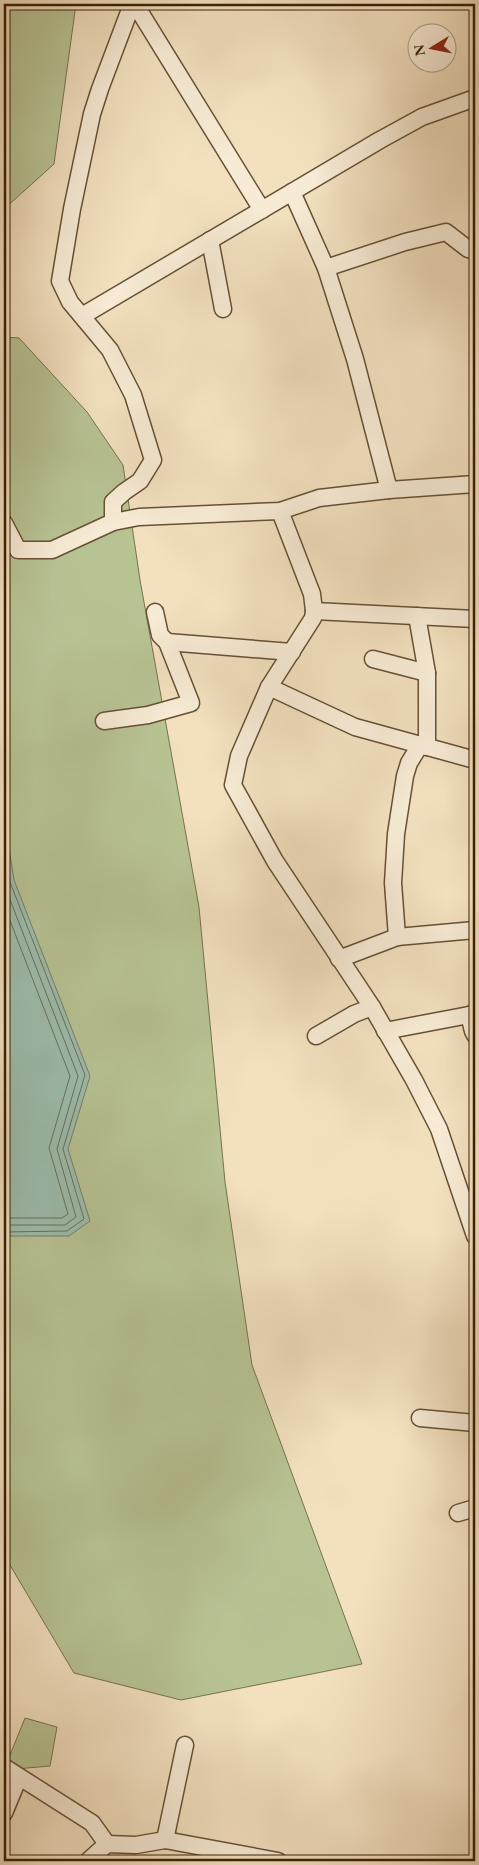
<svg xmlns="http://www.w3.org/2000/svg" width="479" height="1865" font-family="'EB Garamond',serif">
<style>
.green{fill:#b8c394;stroke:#78724c}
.water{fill:#9cbdae;stroke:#747e6a}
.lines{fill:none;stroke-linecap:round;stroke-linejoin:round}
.shore{stroke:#6a6e59;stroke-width:1}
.street-casing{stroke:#675033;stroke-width:19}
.street{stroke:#f7ebd5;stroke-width:16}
</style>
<rect width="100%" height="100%" fill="#f2e0bf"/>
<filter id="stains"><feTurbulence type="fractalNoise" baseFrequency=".004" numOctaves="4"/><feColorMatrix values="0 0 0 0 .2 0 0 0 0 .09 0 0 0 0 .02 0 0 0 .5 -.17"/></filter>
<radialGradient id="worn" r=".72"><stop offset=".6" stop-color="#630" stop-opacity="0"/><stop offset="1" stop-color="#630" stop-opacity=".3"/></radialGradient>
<g class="green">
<polygon points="4,4 74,4 75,11 54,164 4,209"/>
<polygon points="4,337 19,338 87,412 123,465 140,580 199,907 225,1182 252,1365 362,1664 181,1700 74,1673 4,1555"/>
<polygon points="25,1718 57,1727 50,1766 4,1770"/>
</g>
<polygon class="water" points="4,816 14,880 90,1076 68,1149 90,1221 69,1236 4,1236"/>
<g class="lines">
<g class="shore">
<polyline points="4,847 10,882 85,1075 63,1149 84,1219 67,1231 4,1232"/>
<polyline points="4,884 78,1076 57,1149 76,1217 65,1225 4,1225"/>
<polyline points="4,905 70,1076 49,1148 68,1214 62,1218 4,1218"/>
</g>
<defs>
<g id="street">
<polyline points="135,4 262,210"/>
<polyline points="292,192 326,268 355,359 389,490"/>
<polyline points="210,240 223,309"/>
<polyline points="326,268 405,242 446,232 468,249 475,250"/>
<polyline points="82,316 380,140 422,117 475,98"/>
<polyline points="280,511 312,594 314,611 313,618 269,687 239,756 233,785 275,861 372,1007 414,1080 439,1129 475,1236"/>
<polyline points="113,522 113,502 124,492 140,481 153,460 133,395 110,350 70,302 60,281 72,209 92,114 100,89 132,4"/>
<polyline points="4,523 18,550 52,550 113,522 139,517 280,511 319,498 389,490 475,484"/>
<polyline points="314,611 475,619"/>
<polyline points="417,616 427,673 427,747"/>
<polyline points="167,642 292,652"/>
<polyline points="373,659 427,673"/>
<polyline points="269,687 355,727 475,760"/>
<polyline points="104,721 148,715 191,703 167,642 160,635 155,612"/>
<polyline points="397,937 393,883 396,834 405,776 409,763 420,745"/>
<polyline points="339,959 397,937 475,930"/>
<polyline points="475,1013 469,1015 473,1031 475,1035"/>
<polyline points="385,1031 469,1015"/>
<polyline points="316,1036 354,1014 372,1007"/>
<polyline points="420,1418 475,1423"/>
<polyline points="458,1513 475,1508"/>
<polyline points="4,1767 92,1823 107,1844"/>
<polyline points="4,1813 19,1777"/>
<polyline points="165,1840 185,1745"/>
<polyline points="88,1861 107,1844 136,1845 165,1840 278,1861"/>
</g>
</defs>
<use href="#street" class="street-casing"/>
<use href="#street" class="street"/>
</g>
<rect width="479" height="1865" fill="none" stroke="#f2e0bf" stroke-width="20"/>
<rect x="5" y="5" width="469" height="1855" fill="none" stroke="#392004" stroke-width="2.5"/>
<rect x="10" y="10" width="459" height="1845" fill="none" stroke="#392004"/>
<g transform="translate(432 48) rotate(260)"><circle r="24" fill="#f7ebd5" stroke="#ab9a81"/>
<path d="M0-4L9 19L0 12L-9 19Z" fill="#8f2418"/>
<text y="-8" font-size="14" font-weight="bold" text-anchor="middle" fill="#392004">N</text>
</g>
<rect width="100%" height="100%" filter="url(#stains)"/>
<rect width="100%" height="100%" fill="url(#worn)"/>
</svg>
